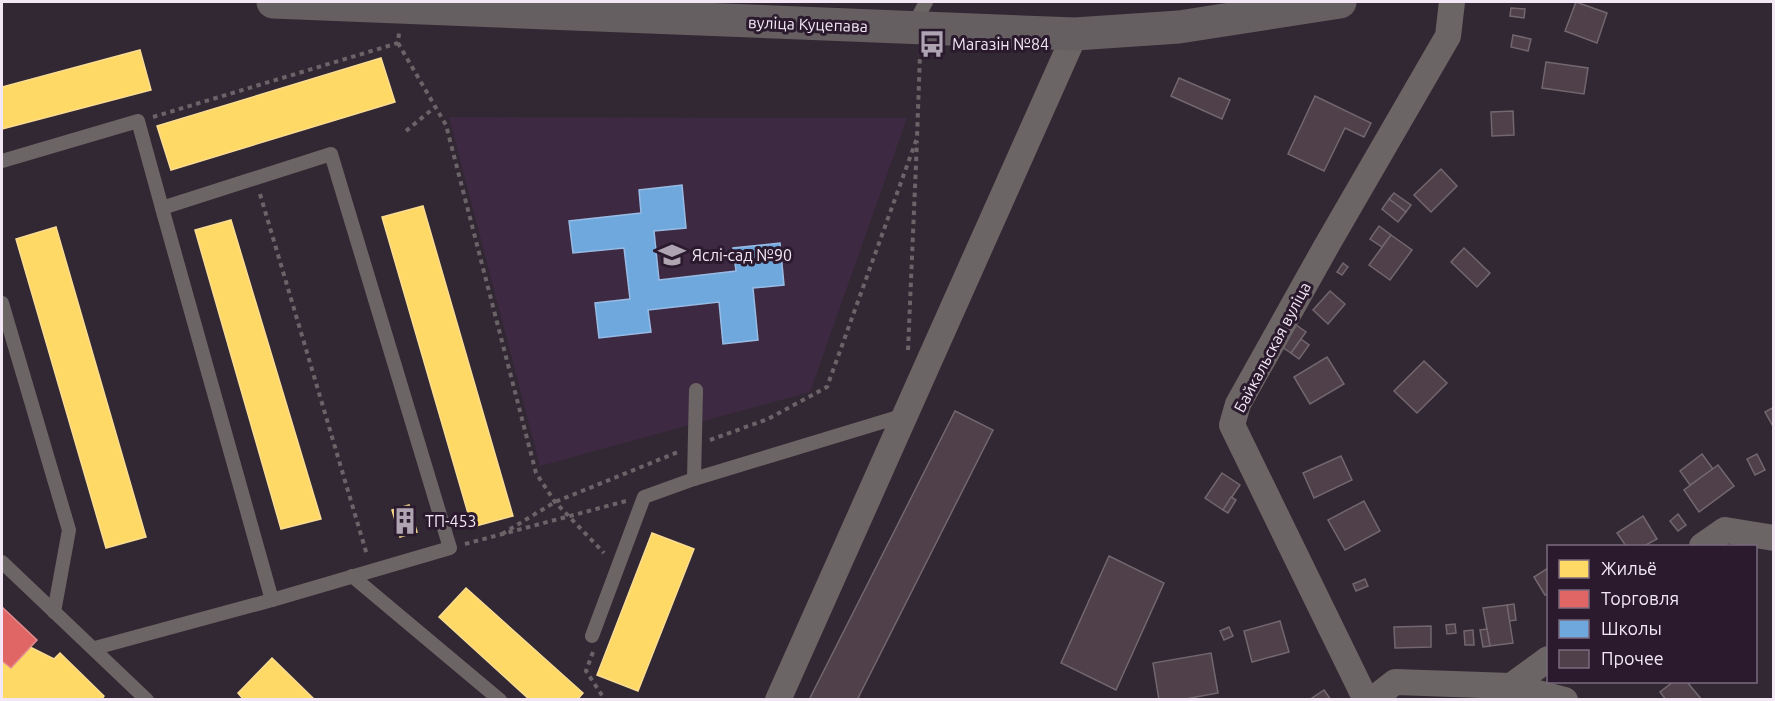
<svg xmlns="http://www.w3.org/2000/svg" width="1775" height="701" font-family="Ubuntu,sans-serif">
<style>
.built{fill:#3e2942}
.homes{fill:#ffd966;stroke:#fbdd91;stroke-width:1.5}
.shops{fill:#e06666;stroke:#e68d91;stroke-width:1.5}
.schools{fill:#6fa8dc;stroke:#97bbe4;stroke-width:1.5}
.building{fill:#4f404a;stroke:#72676e;stroke-width:1.5}
.lines{fill:none;stroke-linecap:round;stroke-linejoin:round}
.path{stroke:#6a6468;stroke-width:4;stroke-dasharray:4.5 4.5;stroke-linecap:butt}
.service{stroke:#6b6665;stroke-width:14}
.minor{stroke:#6b6665;stroke-width:26}
.secondary{stroke:#665f61;stroke-width:33}
.labels{text-anchor:middle;stroke-width:6;stroke-linejoin:round;paint-order:stroke}
.street-label{font-size:16px;fill:#f3e7f5;stroke:#2b192e}
.poi-label{font-size:16px;fill:#f3e7f5;stroke:#2b192e;text-anchor:start}
</style>
<rect width="100%" height="100%" fill="#322833"/>
<polygon class="built" points="449,117 907,118 810,392 540,466"/>
<g class="homes">
<polygon points="140,50 151,90 2,129 2,87"/>
<polygon points="381,58 395,102 171,170 157,126"/>
<polygon points="423,206 513,516 472,527 382,217"/>
<polygon points="231,220 321,519 281,529 195,230"/>
<polygon points="56,227 146,537 106,548 16,239"/>
<polygon points="409,505 417,532 400,537 392,510"/>
<polygon points="652,533 694,549 638,691 597,675"/>
<polygon points="466,588 583,693 577,700 530,700 439,617"/>
<polygon points="30,647 54,659 60,653 104,696 101,700 2,700 2,661 11,668"/>
<polygon points="272,658 315,700 244,700 238,693"/>
</g>
<polygon class="shops" points="2,607 37,640 11,668 2,661"/>
<polygon class="schools" points="682,185 686,228 654,231 659,280 736,271 733,248 780,243 784,285 753,288 758,340 723,344 719,302 648,310 651,332 599,338 595,303 630,299 624,248 573,253 569,221 641,213 639,190"/>
<g class="building">
<polygon points="1576,2 1607,13 1597,43 1565,31"/>
<polygon points="1511,8 1525,9 1524,18 1510,16"/>
<polygon points="1513,35 1531,39 1528,51 1511,47"/>
<polygon points="1546,62 1588,68 1584,94 1542,88"/>
<polygon points="1179,78 1230,100 1222,119 1171,96"/>
<polygon points="1315,96 1371,123 1364,137 1345,128 1324,171 1288,154"/>
<polygon points="1513,111 1514,135 1492,136 1491,112"/>
<polygon points="1441,169 1457,186 1431,212 1414,195"/>
<polygon points="1394,193 1411,205 1406,212 1389,199"/>
<polygon points="1389,199 1406,212 1398,222 1382,209"/>
<polygon points="1379,226 1391,235 1382,247 1370,239"/>
<polygon points="1391,235 1412,250 1390,280 1369,265"/>
<polygon points="1464,248 1490,273 1477,287 1451,262"/>
<polygon points="1343,263 1348,267 1342,275 1337,272"/>
<polygon points="1330,291 1345,304 1328,324 1313,310"/>
<polygon points="1296,325 1306,332 1291,353 1282,347"/>
<polygon points="1301,339 1309,345 1299,359 1291,353"/>
<polygon points="1327,357 1344,384 1310,404 1294,377"/>
<polygon points="1424,361 1447,383 1417,413 1394,391"/>
<polygon points="1774,407 1774,428 1765,412"/>
<polygon points="955,411 993,430 857,700 809,700"/>
<polygon points="1702,454 1713,469 1690,485 1680,471"/>
<polygon points="1757,454 1765,470 1755,475 1747,459"/>
<polygon points="1341,456 1352,480 1314,498 1303,473"/>
<polygon points="1718,465 1734,486 1699,512 1684,490"/>
<polygon points="1222,473 1240,485 1223,510 1205,498"/>
<polygon points="1231,497 1236,500 1228,513 1223,510"/>
<polygon points="1364,501 1380,531 1345,550 1328,520"/>
<polygon points="1678,514 1686,525 1678,531 1670,521"/>
<polygon points="1643,516 1657,539 1644,546 1626,546 1617,533"/>
<polygon points="1109,556 1164,583 1116,690 1061,663"/>
<polygon points="1548,568 1548,594 1545,595 1534,577"/>
<polygon points="1365,579 1368,586 1356,591 1353,584"/>
<polygon points="1514,604 1516,620 1509,621 1507,605"/>
<polygon points="1507,605 1513,643 1490,646 1483,608"/>
<polygon points="1280,621 1289,652 1252,662 1244,631"/>
<polygon points="1455,624 1456,633 1447,634 1446,625"/>
<polygon points="1431,626 1431,647 1395,648 1394,627"/>
<polygon points="1229,627 1233,636 1224,640 1220,631"/>
<polygon points="1487,629 1490,646 1483,647 1480,630"/>
<polygon points="1473,630 1474,645 1465,645 1464,631"/>
<polygon points="1211,653 1218,693 1180,700 1159,700 1153,663"/>
<polygon points="1673,682 1687,682 1702,700 1666,700 1660,692"/>
<polygon points="1324,690 1331,700 1309,700"/>
</g>
<g class="lines">
<g class="path">
<polyline points="398,43 446,125 536,473 555,502 604,553"/>
<polyline points="153,117 398,43 399,33"/>
<polyline points="406,131 435,107"/>
<polyline points="260,194 367,555"/>
<polyline points="908,350 917,141"/>
<polyline points="710,440 768,419 827,387 917,138 920,54"/>
<polyline points="502,534 555,502 678,452"/>
<polyline points="465,544 626,501"/>
<polyline points="593,652 586,671 605,700"/>
</g>
<g class="service">
<polyline points="913,26 926,2"/>
<polyline points="2,161 138,121 162,208 331,154 450,548 272,600 95,648"/>
<polyline points="162,208 272,600"/>
<polyline points="2,303 69,530 54,612"/>
<polyline points="694,479 696,390"/>
<polyline points="2,562 147,700"/>
<polyline points="352,576 500,700"/>
<polyline points="592,636 644,497 694,479 905,415"/>
</g>
<g class="minor">
<polyline points="1702,546 1725,530 1774,538"/>
<polyline points="1511,686 1548,659"/>
<polyline points="778,700 1075,34"/>
<polyline points="1366,700 1232,425 1238,404 1327,245 1448,36 1452,2"/>
<polyline points="1372,700 1395,682 1511,686 1565,700"/>
</g>
<polyline class="secondary" points="273,2 1075,34 1179,27 1340,2"/>
</g>
<defs>
<symbol id="bus-bare" viewBox="-9 -9 18 18"><path d="M-5-6H5V4H4V6H2V4H-2V6H-4V4H-5ZM-3.5-4V0h7V-4ZM-3.5 1.2v1.5H-2V1.2ZM2 1.2v1.5H3.5V1.2Z" fill="#afa4b1" stroke="#2b192e" stroke-width="2.5" paint-order="stroke"/></symbol>
<symbol id="school-bare" viewBox="-9 -9 18 18"><path d="M0-5L7-2L0 1L-7-2ZM-4 1L0 2.5L4 1V4Q0 6-4 4Z" fill="#afa4b1" stroke="#2b192e" stroke-width="2.5" paint-order="stroke"/></symbol>
<symbol id="building-bare" viewBox="-9 -9 18 18"><path d="M-4-6H4V6H1V3H-1V6H-4ZM-2.5-4.3h1.7v1.8h-1.7ZM.8-4.3h1.7v1.8H.8ZM-2.5-1h1.7V.8h-1.7ZM.8-1h1.7V.8H.8Z" fill="#afa4b1" stroke="#2b192e" stroke-width="2.5" paint-order="stroke"/></symbol>
</defs>
<g fill-rule="evenodd">
<use href="#bus-bare" x="913" y="25" width="38" height="38"/>
<use href="#school-bare" x="653" y="236" width="38" height="38"/>
<use href="#building-bare" x="386" y="502" width="38" height="38"/>
</g>
<g class="labels">
<g class="street-label">
<text transform="translate(808 24) rotate(2)" y="6">вуліца Куцепава</text>
<text transform="translate(1272 347) rotate(-62)" y="6">Байкальская вуліца</text>
</g>
<g class="poi-label">
<text x="952" y="50">Магазін №84</text>
<text x="692" y="261">Яслі-сад №90</text>
<text x="425" y="527">ТП-453</text>
</g>
</g>
<rect width="1775" height="701" fill="none" stroke="#f3e7f5" stroke-width="6"/>
<rect x="1547" y="545" width="210" height="138" fill="#2b192e" stroke="#7b6b7e" stroke-width="1.5"/>
<rect x="1559" y="560" width="30" height="18" fill="#ffd966" stroke="#7b6b7e" stroke-width="1.5"/>
<text x="1601" y="575" font-size="18" fill="#f3e7f5">Жильё</text>
<rect x="1559" y="590" width="30" height="18" fill="#e06666" stroke="#7b6b7e" stroke-width="1.5"/>
<text x="1601" y="605" font-size="18" fill="#f3e7f5">Торговля</text>
<rect x="1559" y="620" width="30" height="18" fill="#6fa8dc" stroke="#7b6b7e" stroke-width="1.5"/>
<text x="1601" y="635" font-size="18" fill="#f3e7f5">Школы</text>
<rect x="1559" y="650" width="30" height="18" fill="#4f404a" stroke="#7b6b7e" stroke-width="1.5"/>
<text x="1601" y="665" font-size="18" fill="#f3e7f5">Прочее</text>
</svg>
